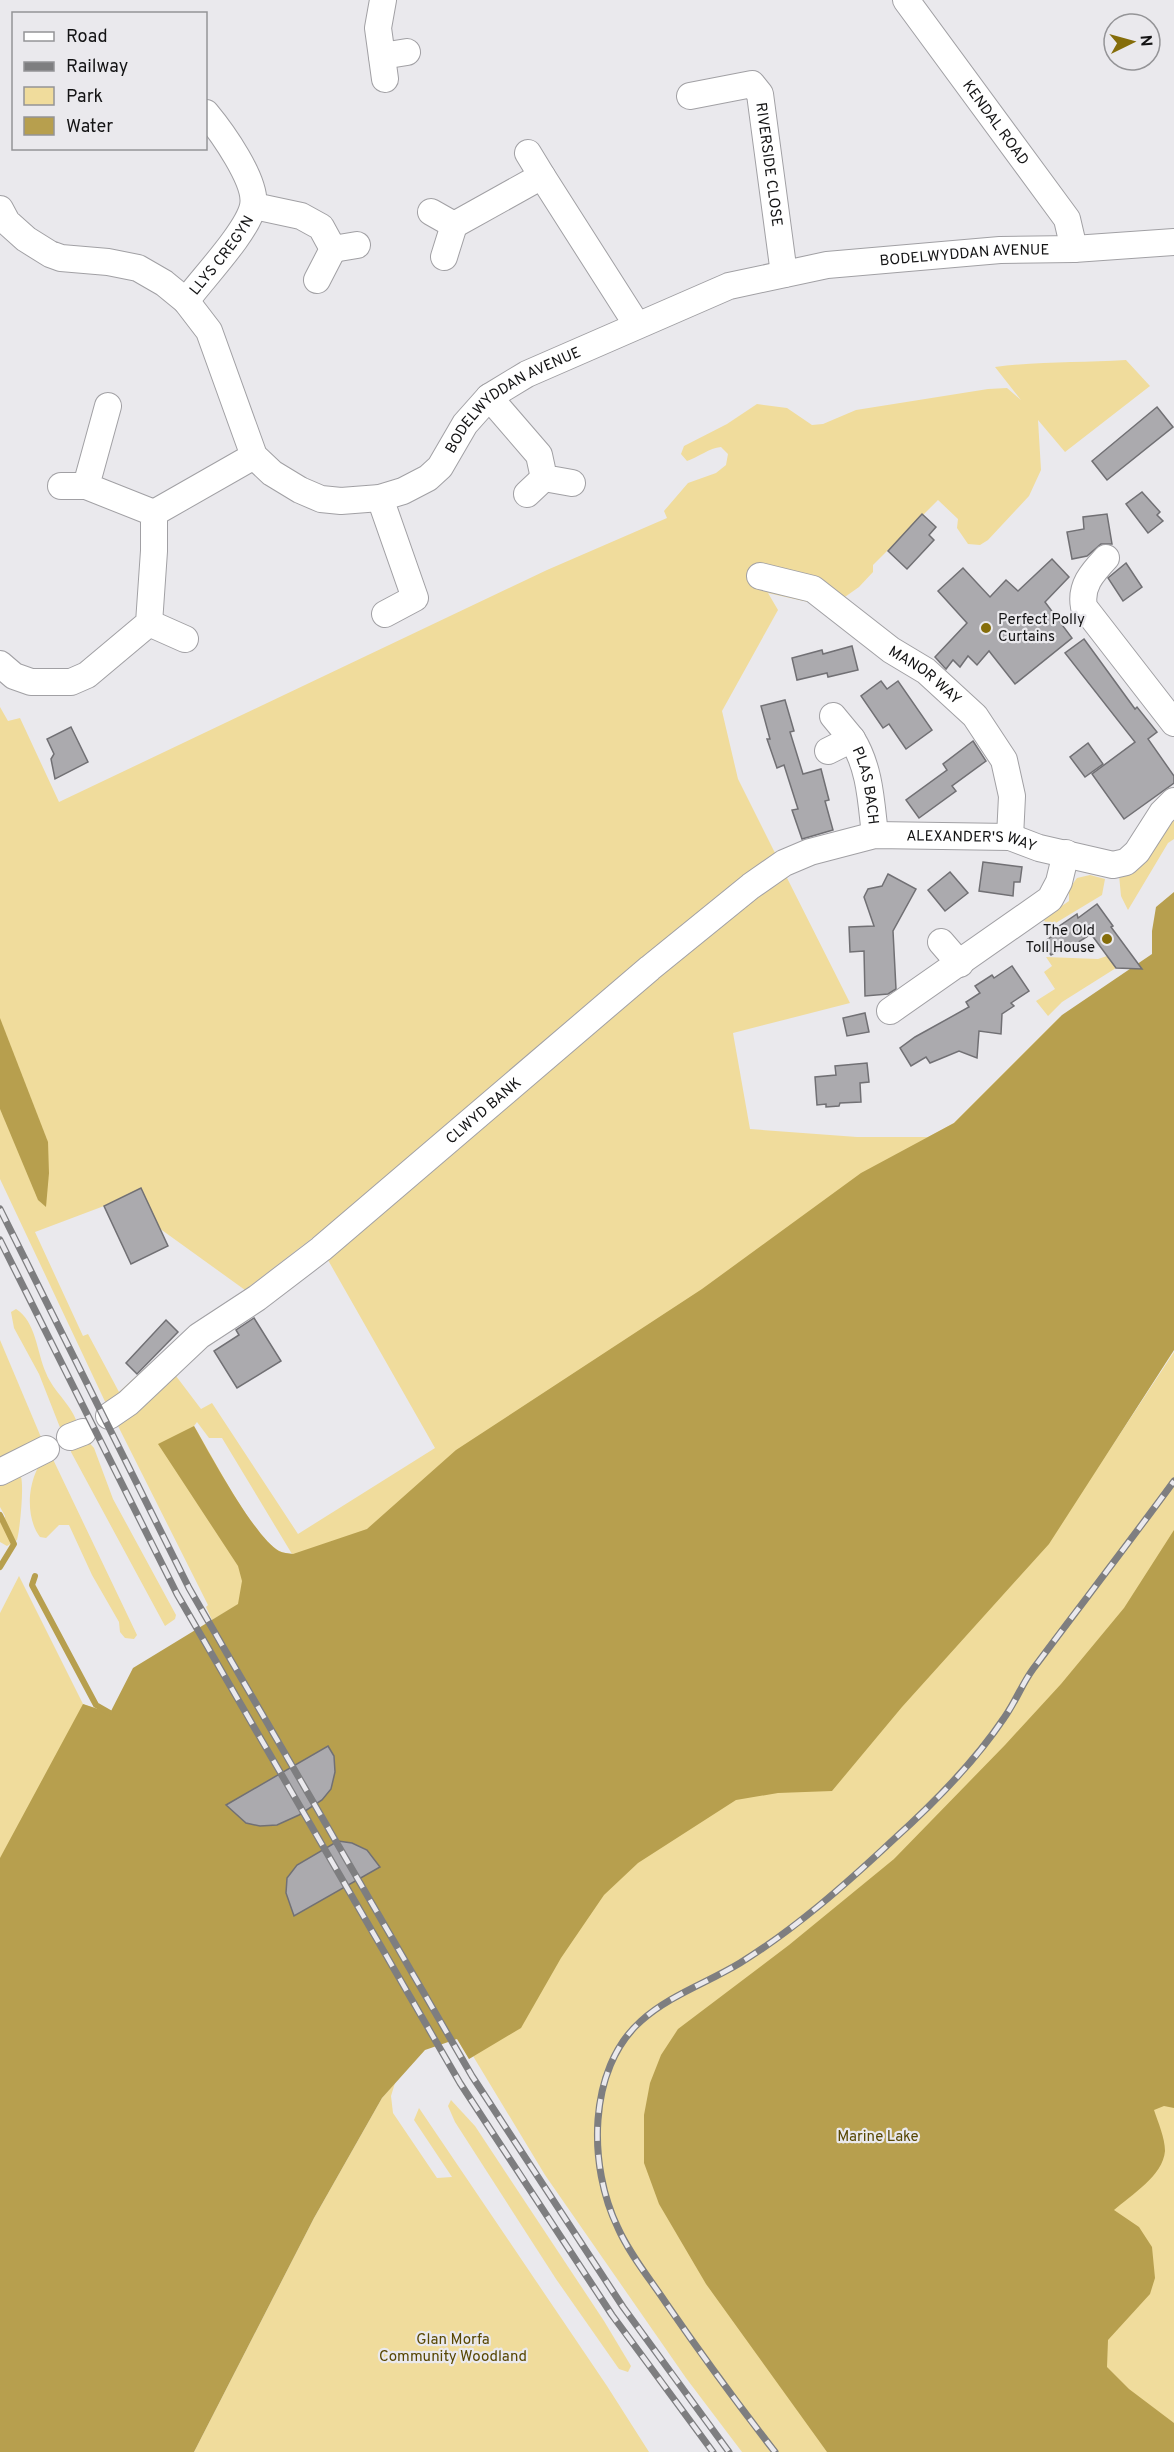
<svg xmlns="http://www.w3.org/2000/svg" width="1174" height="2452" font-family="Overpass,sans-serif">
<style>
.green{fill:#f0dc9c;fill-rule:evenodd}
.water{fill:#b79f4e}
.lines{fill:none;stroke-linecap:round;stroke-linejoin:round}
.stream{stroke:#b79f4e;stroke-width:6}
.building{fill:#abaaae;stroke:#717074;stroke-width:1.5}
.minor-casing{stroke:#a1a0a4;stroke-width:28}
.minor{stroke:#fff;stroke-width:26}
.tram{stroke:#7e7e80;stroke-width:1.5}
.rail-casing{stroke:#7e7e80;stroke-width:7}
.rail{stroke:#eae9ed;stroke-width:4.5;stroke-dasharray:14;stroke-linecap:butt}
.poi-dot{fill:#856d0a;stroke:#eae9ed;stroke-width:2}
.labels{text-anchor:middle;stroke-width:4.5;stroke-linejoin:round;paint-order:stroke}
.street-label{font-size:15px;fill:#141415;stroke:#eae9ed}
.poi-label{font-size:15px;fill:#141415;stroke:#eae9ed;text-anchor:start}
.park-label{font-size:15px;fill:#574602;stroke:#eae9ed}
</style>
<rect width="100%" height="100%" fill="#eae9ed"/>
<g class="green">
<path d="M1126,360l24,26 -85,66 -27,-32 3,50 -12,26 -41,44 -8,5 -12,-1 -11,-16 1,-9 -20,-19 -65,65v7l-14,15 -17,12 -7,-2 -27,5 -40,-9 10,17 -56,101 16,68 39,78 -449,369 -83,64 -86,-62 -18,-39 -37,17 -69,26 48,104 5,-2 31,58 35,-32 5,5 -50,45 -109,-231v-472l8,14 12,-3 39,84 488,-232 120,-52 -3,-7 24,-28 28,-10 10,-8 2,-11 -7,-7c-12,1 -22,10 -34,14l-6,-7 3,-8 43,-22 30,-20 30,4 25,17 11,-1 33,-14 132,-21 19,-1 14,12 -26,-33c44,-6 88,-4 131,-7z"/>
<polygon points="1174,815 1174,839 1168,843 1128,910 1121,896 1119,875"/>
<path d="M785,874l65,129 -117,30 17,96 107,8h71l26,-14 108,-108 -214,233 -636,372 -6,-13 2,-2 -90,-179 55,-54 28,37 11,-6 86,131 137,-86 -111,-195 163,-138zM197,1422l12,16h13l70,116c-5,-1 -9,-1 -13,-3 -27,-16 -67,-96 -85,-125z"/>
<polygon points="1090,875 1105,879 1102,895 1049,927 1043,919 1069,901 1069,889 1077,878"/>
<polygon points="1107,956 1116,968 1062,1002 1048,1016 1036,1001 1055,989 1044,972 1052,966 1046,957 1098,959"/>
<path d="M16,1309c20,12 21,44 30,64 8,20 25,30 32,52l-17,5 -22,-56 -25,-46 -3,-16z"/>
<polygon points="0,1340 43,1442 0,1464"/>
<polygon points="1174,1350 1089,1481 1174,1352 1174,2452 742,2452 686,2378 545,2175 473,2056 469,2059 443,2015"/>
<polygon points="84,1437 94,1448 113,1499 176,1615 175,1619 165,1626 71,1452 72,1444"/>
<path d="M50,1453l87,182 -3,4 -9,-1 -5,-6 -1,-10 -27,-47 -23,-50h-10l-13,13 -6,-1c-17,-22 -12,-67 10,-84z"/>
<path d="M14,1474l7,3c3,9 -1,53 -4,63l-10,6 -7,-4v-22l3,5 2,-9 -5,-9v-26z"/>
<polygon points="19,1576 83,1704 110,1713 0,1954 0,1613"/>
<polygon points="395,2083 391,2096 393,2113 437,2178 452,2177 414,2120 419,2108 607,2386 649,2452 194,2452 314,2218 382,2098"/>
<polygon points="451,2100 475,2126 604,2321 631,2366 628,2372 619,2369 556,2279 455,2122 448,2106"/>
</g>
<g class="water">
<path d="M1174,892v458l-125,194 -147,163 -70,84 -54,2 -42,7 -98,63 -34,32 -43,63 -40,70 -52,31 -12,-20 -32,11 -43,48 -68,120 -120,234h-194v-594l83,-154 27,9 23,-45 105,-64 4,-23 -4,-15 -80,-122 36,-18c16,28 61,112 85,125 4,2 9,2 14,3l74,-25 89,-79 246,-161 159,-116 93,-50 108,-108 90,-61v-23l4,-24z"/>
<polygon points="0,1018 48,1142 49,1173 46,1207 38,1200 0,1109"/>
<path d="M1174,1530v578l-10,-2 -10,4c4,12 11,28 11,41 -2,25 -34,44 -51,59l25,17 13,20 3,31 -5,16 -42,46 -1,27 22,22 45,34v29h-347l-121,-168 -47,-80 -15,-41v-48l6,-32 11,-28 17,-26 111,-84 105,-86 111,-114 56,-61 63,-76z"/>
</g>
<g class="lines">
<g class="stream">
<polyline points="0,1515 14,1544 0,1567"/>
<polyline points="35,1576 32,1585 96,1705 110,1713"/>
</g>
</g>
<g class="building">
<polygon points="1157,407 1173,427 1107,480 1092,461"/>
<polygon points="1142,492 1160,512 1157,515 1163,521 1148,533 1126,504"/>
<polygon points="922,514 936,527 929,535 934,540 907,569 888,551"/>
<polygon points="1107,514 1112,544 1101,544 1087,556 1072,559 1067,532 1084,529 1083,517"/>
<polygon points="1052,559 1069,577 1045,602 1072,638 1015,684 989,651 977,665 968,656 960,667 953,660 946,669 944,667 935,657 967,623 938,591 963,568 990,597 1006,580 1018,591"/>
<polygon points="1126,563 1142,587 1123,601 1108,578"/>
<polygon points="1084,639 1135,709 1137,707 1157,732 1148,739 1174,776 1174,783 1124,819 1092,774 1135,742 1065,653"/>
<polygon points="852,646 858,670 828,677 827,673 797,680 792,658 822,650 823,654"/>
<polygon points="881,681 887,689 898,681 932,730 906,749 889,724 883,728 861,696"/>
<polygon points="785,700 794,731 790,732 803,774 821,769 829,800 825,801 833,830 802,839 792,810 798,809 784,765 777,768 767,739 770,739 761,706"/>
<polygon points="71,727 88,762 55,779 51,759 54,754 47,739"/>
<polygon points="973,741 986,761 952,786 956,791 919,818 906,800 947,770 943,764"/>
<polygon points="1088,743 1103,764 1085,777 1070,757"/>
<polygon points="983,862 1022,867 1020,882 1014,882 1013,896 979,891"/>
<polygon points="950,872 968,893 945,911 928,890"/>
<polygon points="888,874 916,889 893,931 896,989 888,994 865,996 864,951 850,952 849,927 874,926 864,897 868,889 882,886"/>
<polygon points="1097,904 1113,926 1111,927 1142,969 1116,968 1091,934 1063,952 1061,949 1051,955 1042,943 1057,933 1055,929 1077,914 1078,918"/>
<polygon points="1012,966 1029,991 1011,1003 1014,1006 1002,1014 1001,1034 979,1031 977,1058 959,1051 930,1063 926,1057 911,1066 900,1048 915,1037 969,1007 966,1002 980,993 975,986 992,975 994,978"/>
<polygon points="865,1013 869,1032 847,1036 843,1018"/>
<polygon points="867,1063 869,1082 860,1083 861,1102 840,1103 839,1106 826,1107 826,1104 817,1105 815,1077 836,1075 835,1066"/>
<polygon points="141,1188 168,1246 131,1264 104,1206"/>
<polygon points="254,1318 281,1361 237,1388 214,1351 239,1335 236,1330"/>
<polygon points="166,1320 178,1332 137,1374 126,1363"/>
<polygon points="328,1746 334,1756 335,1772 331,1789 322,1800 299,1815 277,1825 260,1826 246,1823 226,1805"/>
<polygon points="338,1841 352,1843 367,1850 380,1867 294,1916 286,1893 287,1878 297,1865"/>
</g>
<g class="lines">
<defs>
<g id="minor">
<polyline points="383,0 378,28 385,79"/>
<path id="s1" d="M906,0l161,219 7,30"/>
<polyline points="382,56 407,52"/>
<path id="s2" d="M690,96l62,-12 8,10 24,180"/>
<polyline points="528,153 542,176"/>
<polyline points="254,206 301,216 321,227 333,249"/>
<path id="s3" d="M0,209l7,13 19,17 24,15 11,4 47,4 30,6 26,15 22,18 23,30 45,125 18,17 28,17 21,9 20,2 39,-3 23,-7 25,-13 12,-11 25,-43 24,-27 38,-23 202,-88 98,-21 173,-15 74,-1 100,-7"/>
<polyline points="431,212 454,225 542,176 637,325"/>
<polyline points="333,249 357,245"/>
<polyline points="444,257 454,225"/>
<polyline points="317,280 333,249"/>
<path id="s4" d="M186,301c16,-22 62,-70 67,-95 5,-24 -32,-75 -47,-93"/>
<polyline points="489,397 539,455 544,478 572,483"/>
<polyline points="61,486 86,486"/>
<polyline points="527,494 544,478"/>
<polyline points="380,498 415,598 385,614"/>
<polyline points="154,513 254,456"/>
<path d="M1106,558c-14,15 -26,28 -22,49l90,116"/>
<path id="s5" d="M760,576l53,13 78,61 35,21 49,45 29,44 8,36 -2,41"/>
<polyline points="149,623 185,639"/>
<polyline points="0,664 14,676 31,682 71,682 87,675 149,623 154,551 154,513 86,486 108,406"/>
<polyline points="833,716 852,739"/>
<path id="s6" d="M828,751l24,-12c18,29 19,62 23,96"/>
<polyline points="941,942 960,964"/>
<polyline points="890,1011 1050,899 1059,882 1066,853"/>
<path id="s7" d="M109,1416l19,-13 71,-67 58,-38 64,-49 329,-281 101,-82 33,-23 26,-11 65,-17 135,2 29,11 74,17 13,-3 11,-10 25,-39 12,-12"/>
<polyline points="70,1437 83,1432"/>
<polyline points="0,1472 46,1449"/>
</g>
</defs>
<use href="#minor" class="minor-casing"/>
<use href="#minor" class="minor"/>
<path class="tram" d="M775,2452c-38,-49 -74,-98 -109,-149 -16,-24 -36,-48 -48,-75 -30,-61 -31,-159 23,-207 29,-26 66,-38 99,-58 55,-34 105,-78 153,-123 40,-36 81,-77 111,-122 11,-15 18,-34 29,-49 47,-63 95,-125 141,-188"/>
<defs>
<g id="rail">
<polyline points="0,1209 189,1588 472,2076 623,2307 729,2452"/>
<polyline points="0,1240 177,1594 460,2083 612,2315 713,2452"/>
<path d="M775,2452c-38,-49 -74,-98 -109,-149 -16,-24 -36,-48 -48,-75 -30,-61 -31,-159 23,-207 29,-26 66,-38 99,-58 55,-34 105,-78 153,-123 40,-36 81,-77 111,-122 11,-15 18,-34 29,-49 47,-63 95,-125 141,-188"/>
</g>
</defs>
<use href="#rail" class="rail-casing"/>
<use href="#rail" class="rail"/>
</g>
<g class="poi-dot">
<circle cx="986" cy="628" r="6"/>
<circle cx="1107" cy="939" r="6"/>
</g>
<g class="labels">
<g class="street-label">
<text dy="5" stroke="none"><textPath href="#s1" startOffset="152">KENDAL ROAD</textPath></text>
<text dy="5" stroke="none"><textPath href="#s2" startOffset="147">RIVERSIDE CLOSE</textPath></text>
<text dy="5" stroke="none"><textPath href="#s4" startOffset="58">LLYS CREGYN</textPath></text>
<text dy="5" stroke="none"><textPath href="#s3" startOffset="1184">BODELWYDDAN AVENUE</textPath></text>
<text dy="5" stroke="none"><textPath href="#s3" startOffset="698">BODELWYDDAN AVENUE</textPath></text>
<text dy="5" stroke="none"><textPath href="#s5" startOffset="196">MANOR WAY</textPath></text>
<text dy="5" stroke="none"><textPath href="#s6" startOffset="76">PLAS BACH</textPath></text>
<text dy="5" stroke="none"><textPath href="#s7" startOffset="1066">ALEXANDER'S WAY</textPath></text>
<text dy="5" stroke="none"><textPath href="#s7" startOffset="484">CLWYD BANK</textPath></text>
</g>
<g class="poi-label">
<text x="998" y="624">Perfect Polly<tspan x="998" dy="17">Curtains</tspan></text>
<text x="1095" y="935" text-anchor="end">The Old<tspan x="1095" dy="17">Toll House</tspan></text>
</g>
<g class="park-label">
<text x="878" y="2141">Marine Lake</text>
<text x="453" y="2344">Glan Morfa<tspan x="453" dy="17">Community Woodland</tspan></text>
</g>
</g>
<rect x="12" y="12" width="195" height="138" fill="#eae9ed" stroke="#949497" stroke-width="1.5"/>
<rect x="24" y="32" width="30" height="9" fill="#ffffff" stroke="#949497" stroke-width="1.5"/>
<text x="66" y="42" font-size="18" fill="#141415">Road</text>
<rect x="24" y="62" width="30" height="9" fill="#7e7e80" stroke="#949497" stroke-width="1.5"/>
<text x="66" y="72" font-size="18" fill="#141415">Railway</text>
<rect x="24" y="87" width="30" height="18" fill="#f0dc9c" stroke="#949497" stroke-width="1.5"/>
<text x="66" y="102" font-size="18" fill="#141415">Park</text>
<rect x="24" y="117" width="30" height="18" fill="#b79f4e" stroke="#949497" stroke-width="1.5"/>
<text x="66" y="132" font-size="18" fill="#141415">Water</text>
<g transform="translate(1132 42) rotate(85)"><circle r="28" fill="#eae9ed" stroke="#949497" stroke-width="1.5"/>
<path d="M0-4.5L10 22L0 15L-10 22Z" fill="#856d0a"/>
<text y="-9" font-size="16" font-weight="bold" text-anchor="middle" fill="#141415">N</text>
</g>
</svg>
